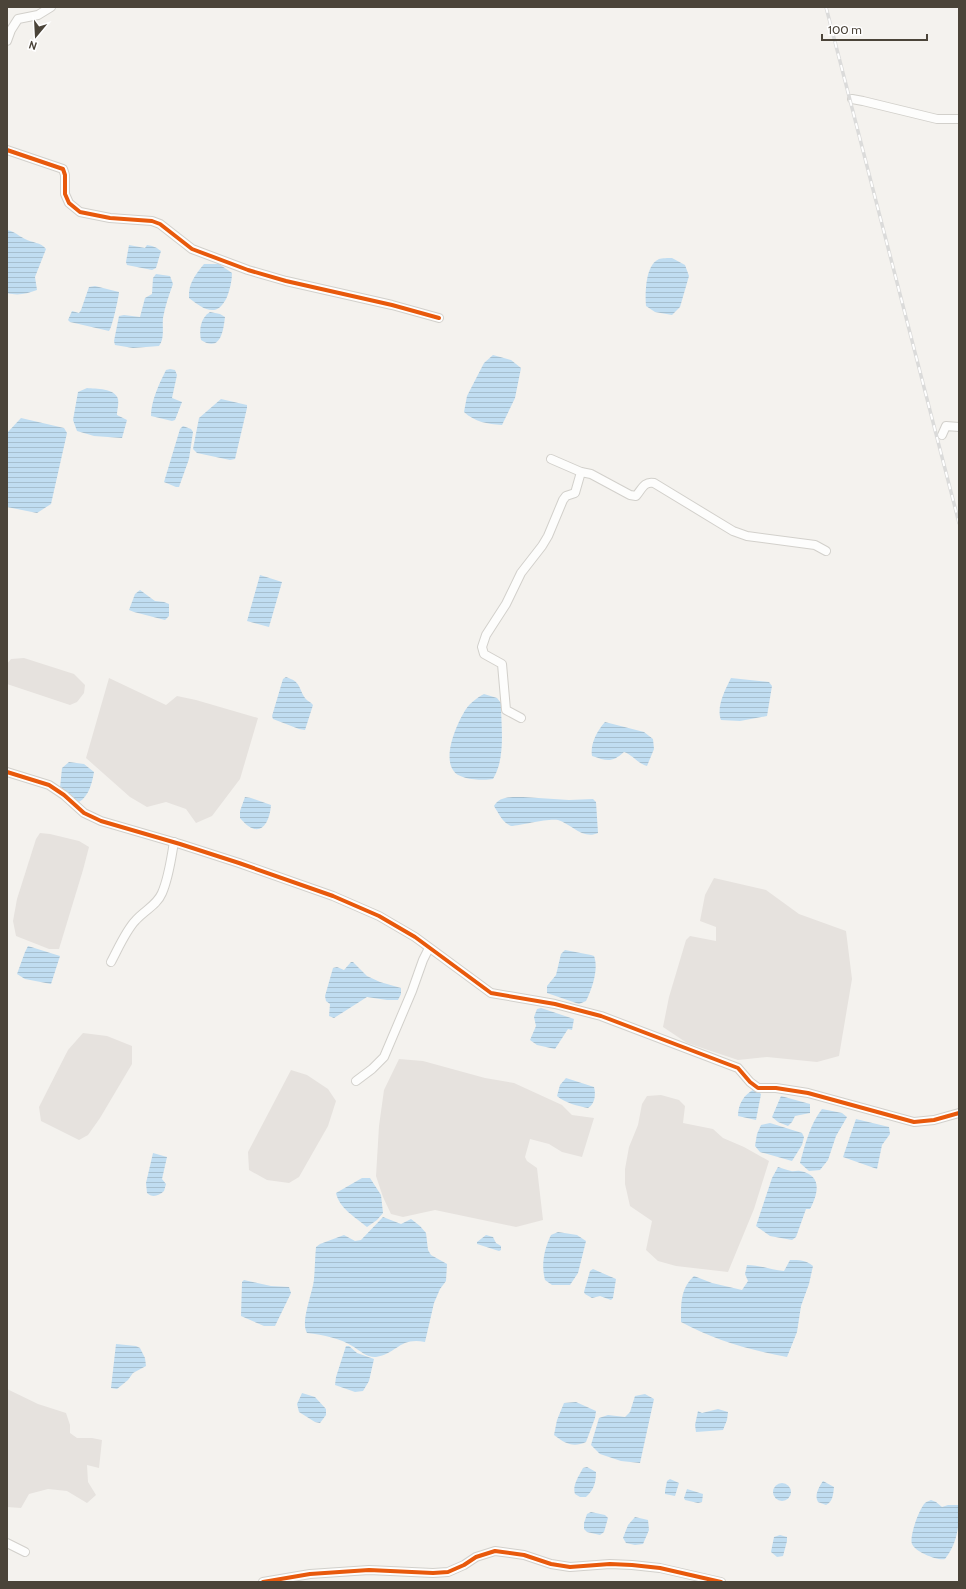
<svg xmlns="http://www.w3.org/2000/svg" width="966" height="1589" font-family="Cabin,sans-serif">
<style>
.industrial{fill:#e6e2de}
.water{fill:url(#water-rules)}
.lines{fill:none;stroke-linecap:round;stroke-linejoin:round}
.minor-casing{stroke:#d2d0cb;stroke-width:10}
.minor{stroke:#fdfdfc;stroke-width:8}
.rail-casing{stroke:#dbdbda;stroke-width:3.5}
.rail{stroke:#fff;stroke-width:2;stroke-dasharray:6;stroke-linecap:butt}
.cycleway-casing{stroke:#fff;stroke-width:6}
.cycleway{stroke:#e8590c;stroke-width:4}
</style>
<defs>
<pattern id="water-rules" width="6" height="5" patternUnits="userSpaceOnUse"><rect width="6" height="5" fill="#c0ddf1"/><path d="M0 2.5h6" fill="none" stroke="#a6bfcf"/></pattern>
</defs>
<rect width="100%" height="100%" fill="#f4f2ee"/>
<g class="industrial">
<polygon points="24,658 74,674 85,685 84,693 77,702 70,705 7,684 7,664 11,659"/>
<polygon points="109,678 166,705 177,696 196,700 258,718 240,779 212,816 196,823 186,809 166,802 147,807 130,797 86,758"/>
<polygon points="40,833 50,834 79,841 89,847 83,870 59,949 49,949 16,936 13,921 17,899 36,839"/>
<polygon points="714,878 766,890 799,914 846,931 852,979 839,1056 817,1062 767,1057 738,1060 687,1043 663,1027 669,997 686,940 690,936 716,941 716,927 700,921 705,895"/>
<polygon points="83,1033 107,1036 132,1046 132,1064 100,1118 88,1135 79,1140 41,1121 39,1107 68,1050"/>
<polygon points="399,1059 423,1061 485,1078 514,1083 562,1105 572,1115 594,1118 582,1157 562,1152 549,1144 530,1139 525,1157 527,1161 537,1168 543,1220 516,1227 435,1210 403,1217 391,1214 383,1197 376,1176 379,1126 384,1090"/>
<polygon points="291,1070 307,1075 328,1089 336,1101 328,1126 299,1177 289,1183 267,1180 249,1170 248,1152"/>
<polygon points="661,1095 679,1100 685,1106 683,1123 713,1129 723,1138 744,1147 769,1161 754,1209 728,1272 676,1266 658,1261 646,1250 652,1221 630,1206 625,1184 625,1169 629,1147 638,1125 642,1104 647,1096"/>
<polygon points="7,1389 38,1404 66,1413 70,1425 70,1433 77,1438 92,1438 102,1440 99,1468 87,1465 88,1482 96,1495 87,1503 67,1491 48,1489 29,1494 21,1508 7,1507"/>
</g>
<g class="water">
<path d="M7,230c9,2 10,5 18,9 7,4 16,3 21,10l-11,28 2,13c-11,4 -19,6 -30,3z"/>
<path d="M129,245l16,3 2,-3c6,1 9,2 14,6l-5,17 -4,2 -25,-5 -1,-3z"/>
<path d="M672,258l13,7 4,11 -9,31 -8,8 -17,-3 -9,-6c-1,-12 -1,-41 13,-47 3,-1 9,-1 13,-1z"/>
<path d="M204,264h15l13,9c0,8 -2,16 -5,24 -10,22 -24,12 -38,1 -1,-14 6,-23 15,-34z"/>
<path d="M156,274l14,2 3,8c-4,11 -8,22 -10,34 -1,10 2,20 -4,28l-26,2 -18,-3 -1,-4 5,-25 5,-1 16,2 5,-19 7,-4 1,-16z"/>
<path d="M95,286l24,6c0,4 -7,36 -10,39l-39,-9 -2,-2 4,-9 7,2 2,-3 8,-23z"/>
<path d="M210,312l10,2 5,3c-2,16 -5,35 -24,23 -2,-9 -1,-22 9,-28z"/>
<path d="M493,355l18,5 10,8 -6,30 -13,27c-15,-1 -27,-3 -38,-13l3,-16 17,-33z"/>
<path d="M170,369l5,1 2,5 -5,23 10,4 -7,18 -3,1 -21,-5c0,-15 8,-32 15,-46z"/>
<path d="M87,388c9,1 28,0 31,11 1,5 -1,11 -1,16l10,5 -5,18 -28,-2 -17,-5 -4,-11 5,-28z"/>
<polygon points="221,399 247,405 247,408 235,459 230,460 197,453 193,449 199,418"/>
<polygon points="21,418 64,428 67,433 51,504 37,513 7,507 7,433"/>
<polygon points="183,426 191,429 193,432 189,459 179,487 176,487 164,482 180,429"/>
<polygon points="260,575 282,582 269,627 247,621"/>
<polygon points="140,590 155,601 164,602 169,604 169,616 165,620 134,612 129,610 135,594"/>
<path d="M286,677c15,5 12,10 19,21 2,3 6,4 8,7l-8,25 -6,-1 -26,-10 -1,-3 11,-37z"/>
<path d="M731,678l38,4 3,4 -5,30 -27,5 -19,-1c-5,-13 4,-30 10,-42z"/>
<path d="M484,694l13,4 4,5c0,24 5,55 -8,76 -9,2 -35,1 -40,-9 -10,-15 4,-47 13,-61 4,-6 12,-12 18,-15z"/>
<path d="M605,722l39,10 9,7 1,10 -7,17c-10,-3 -14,-11 -23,-14 -12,11 -17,9 -32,4 -2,-12 5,-25 13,-34z"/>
<path d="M69,762l15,2 10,8c-2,11 -5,24 -15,30l-11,-5 -8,-9 2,-20z"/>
<path d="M245,797l6,1 20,7c-2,23 -14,34 -31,13v-7z"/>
<path d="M523,797l46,3 24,-1 3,3 2,31c-15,7 -27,-9 -40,-13 -9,-2 -36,5 -47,6 -8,-3 -12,-12 -17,-20 5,-10 19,-9 29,-9z"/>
<polygon points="28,946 60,956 51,984 25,979 17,974 25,952"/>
<path d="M565,950l26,5 3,1c5,13 -2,33 -8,45l-7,3 -32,-11v-7l9,-11 5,-21z"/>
<polygon points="351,962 353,962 367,976 380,982 401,988 401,994 398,1000 387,1000 367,997 334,1018 329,1016 330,1004 326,1001 325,996 333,968 337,967 344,970"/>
<polygon points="541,1008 574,1019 572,1030 568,1029 555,1049 537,1045 530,1040 536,1026 534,1017 537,1009"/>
<path d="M566,1078l28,9c2,7 1,17 -6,21 -10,-2 -23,-5 -31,-12l3,-11z"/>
<path d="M755,1089l6,5 -5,26 -18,-4c0,-12 6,-22 17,-27z"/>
<polygon points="781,1096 810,1104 810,1113 795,1116 792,1122 788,1126 778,1122 772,1117"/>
<path d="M822,1109l20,4 5,4 -11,19 -8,24 -8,10 -11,1 -9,-8c5,-18 10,-39 22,-54z"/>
<polygon points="856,1119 889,1127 890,1134 882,1145 877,1169 843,1157"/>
<polygon points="770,1123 802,1133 804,1137 802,1145 792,1161 760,1152 755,1146 757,1134 761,1125"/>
<path d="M153,1153l14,4 -5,22 4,5 -2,7c-5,5 -12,7 -17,2l-1,-10z"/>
<path d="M778,1167c4,1 8,3 13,4 3,1 6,-1 9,0 23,4 18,23 10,38h-4l-10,28 -4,3 -22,-4 -14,-10 16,-48z"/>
<path d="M362,1178h8l11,17 2,18 -6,7 -10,7c-12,-10 -28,-19 -31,-34z"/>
<path d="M383,1217l18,7 10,-5 9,7 6,7 2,17 3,5 16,9 -1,17 -6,8 -6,14 -9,39c-26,-5 -28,12 -49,15 -8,1 -16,-6 -22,-10 -14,-9 -30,-12 -47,-14 -7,-11 6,-41 7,-54 1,-11 1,-21 2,-32l4,-3 24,-9 11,6 6,-1z"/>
<path d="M558,1232l19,3 9,6 -8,32 -8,12h-18l-7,-5c-4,-15 -1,-31 6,-45z"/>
<polygon points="486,1235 493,1237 496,1243 501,1246 501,1250 499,1251 477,1244 477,1242"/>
<path d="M790,1260c9,0 16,0 23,6l-4,18 -8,22 -4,26 -10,25c-37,-7 -73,-17 -106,-35 0,-18 -1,-33 13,-46l18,7 30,7 6,-9 -3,-7 2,-9c13,0 24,5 37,6z"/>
<polygon points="593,1269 616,1279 613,1298 611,1300 600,1296 592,1298 585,1294 584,1292 590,1271"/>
<polygon points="244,1280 271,1286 289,1287 291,1293 275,1326 264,1326 241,1316 242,1282"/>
<polygon points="116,1344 136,1346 140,1348 145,1358 146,1366 133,1373 128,1380 117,1389 111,1388"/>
<polygon points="346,1346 349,1346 357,1353 374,1359 369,1381 363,1391 355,1392 335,1385 336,1377"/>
<polygon points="302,1393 315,1397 326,1409 326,1415 320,1423 315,1422 299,1412 297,1404"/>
<polygon points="645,1394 654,1399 640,1463 621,1461 600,1454 591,1445 599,1418 608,1415 625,1417 630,1412 635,1396"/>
<path d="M576,1402l20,9 -1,7 -9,24c-13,6 -22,1 -32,-7l3,-15 7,-17z"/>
<polygon points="718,1409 728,1412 727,1420 723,1430 696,1432 695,1425 698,1411 702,1413"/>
<path d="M587,1467l9,5c0,10 -2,18 -10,25h-6l-5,-3c-3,-9 4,-18 8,-26z"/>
<polygon points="670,1479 679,1483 675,1496 665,1494 665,1491 667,1481"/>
<path d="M823,1481l11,6c-1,8 -1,14 -8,18l-8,-3c-4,-7 1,-15 5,-21z"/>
<circle cx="782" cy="1492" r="9"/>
<polygon points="687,1489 703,1494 702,1502 698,1503 685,1500 684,1498"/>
<path d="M931,1500l5,2 6,5 6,-2h11c0,21 -1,37 -14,54 -7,2 -30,-7 -33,-15 -3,-7 7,-35 13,-41 1,-1 4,-2 6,-3z"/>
<polygon points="591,1512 605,1515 608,1518 604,1532 600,1535 587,1532 584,1529 584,1523 587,1514"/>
<polygon points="635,1517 648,1520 649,1530 643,1544 635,1545 626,1543 623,1538 628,1525"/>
<polygon points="780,1535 787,1537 787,1541 783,1556 777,1557 771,1552 774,1537"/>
</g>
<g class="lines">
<defs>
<g id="minor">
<polyline points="7,41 11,30 18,19 38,15 51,7"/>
<polyline points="852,99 863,101 937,119 959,119"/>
<polyline points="7,150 63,169 65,175 65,194 69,203 80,212 110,218 152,221 160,224 192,249 248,270 286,281 392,305 439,318"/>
<polyline points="942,435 946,426 959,427"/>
<path d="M551,459l30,13 10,2 39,21 6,1c6,-7 8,-15 18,-13l79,48 14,5 68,9 11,6"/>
<polyline points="521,718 506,710 502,664 484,654 482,647 486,635 506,604 521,573 542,546 548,536 563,500 566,496 575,493 581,472"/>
<polyline points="7,772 49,785 64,795 84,813 101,821 180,844 239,863 333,896 379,916 415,937 491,993 555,1004 601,1016 738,1068 750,1082 758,1088 776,1088 808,1093 914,1122 934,1120 959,1113"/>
<path d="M111,962c7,-13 15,-32 25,-42 9,-10 21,-15 26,-27 7,-16 9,-34 12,-51"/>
<polyline points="356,1081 372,1069 384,1057 412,991 423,960 429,948"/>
<polyline points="7,1543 25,1552"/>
<polyline points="263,1582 310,1574 369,1570 433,1573 448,1572 464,1565 476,1557 495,1551 524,1555 551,1564 570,1567 610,1564 632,1565 660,1568 721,1582"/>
</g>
</defs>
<use href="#minor" class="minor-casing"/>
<use href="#minor" class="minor"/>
<defs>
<polyline id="rail" points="826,7 959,523"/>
</defs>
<use href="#rail" class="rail-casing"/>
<use href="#rail" class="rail"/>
<defs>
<g id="cycleway">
<polyline points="7,150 63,169 65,175 65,194 69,203 80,212 110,218 152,221 160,224 192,249 248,270 286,281 392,305 439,318"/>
<polyline points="7,772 49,785 64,795 84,813 101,821 180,844 239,863 333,896 379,916 415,937 491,993 555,1004 601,1016 738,1068 750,1082 758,1088 776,1088 808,1093 914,1122 934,1120 959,1113"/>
<polyline points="263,1582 310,1574 369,1570 433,1573 448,1572 464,1565 476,1557 495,1551 524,1555 551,1564 570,1567 610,1564 632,1565 660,1568 721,1582"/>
</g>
</defs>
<use href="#cycleway" class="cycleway-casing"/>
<use href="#cycleway" class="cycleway"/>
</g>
<rect width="966" height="1589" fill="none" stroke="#4b4439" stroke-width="16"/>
<g transform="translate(36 36) rotate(198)" stroke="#ffffff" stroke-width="3" paint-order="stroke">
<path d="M0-3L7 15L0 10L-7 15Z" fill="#4b4439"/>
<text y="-6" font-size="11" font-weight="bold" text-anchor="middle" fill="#4b4439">N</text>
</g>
<path d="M822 34v6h105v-6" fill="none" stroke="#4b4439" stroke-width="2"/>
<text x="828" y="34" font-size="12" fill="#4b4439" stroke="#ffffff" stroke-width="3" paint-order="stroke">100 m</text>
</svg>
